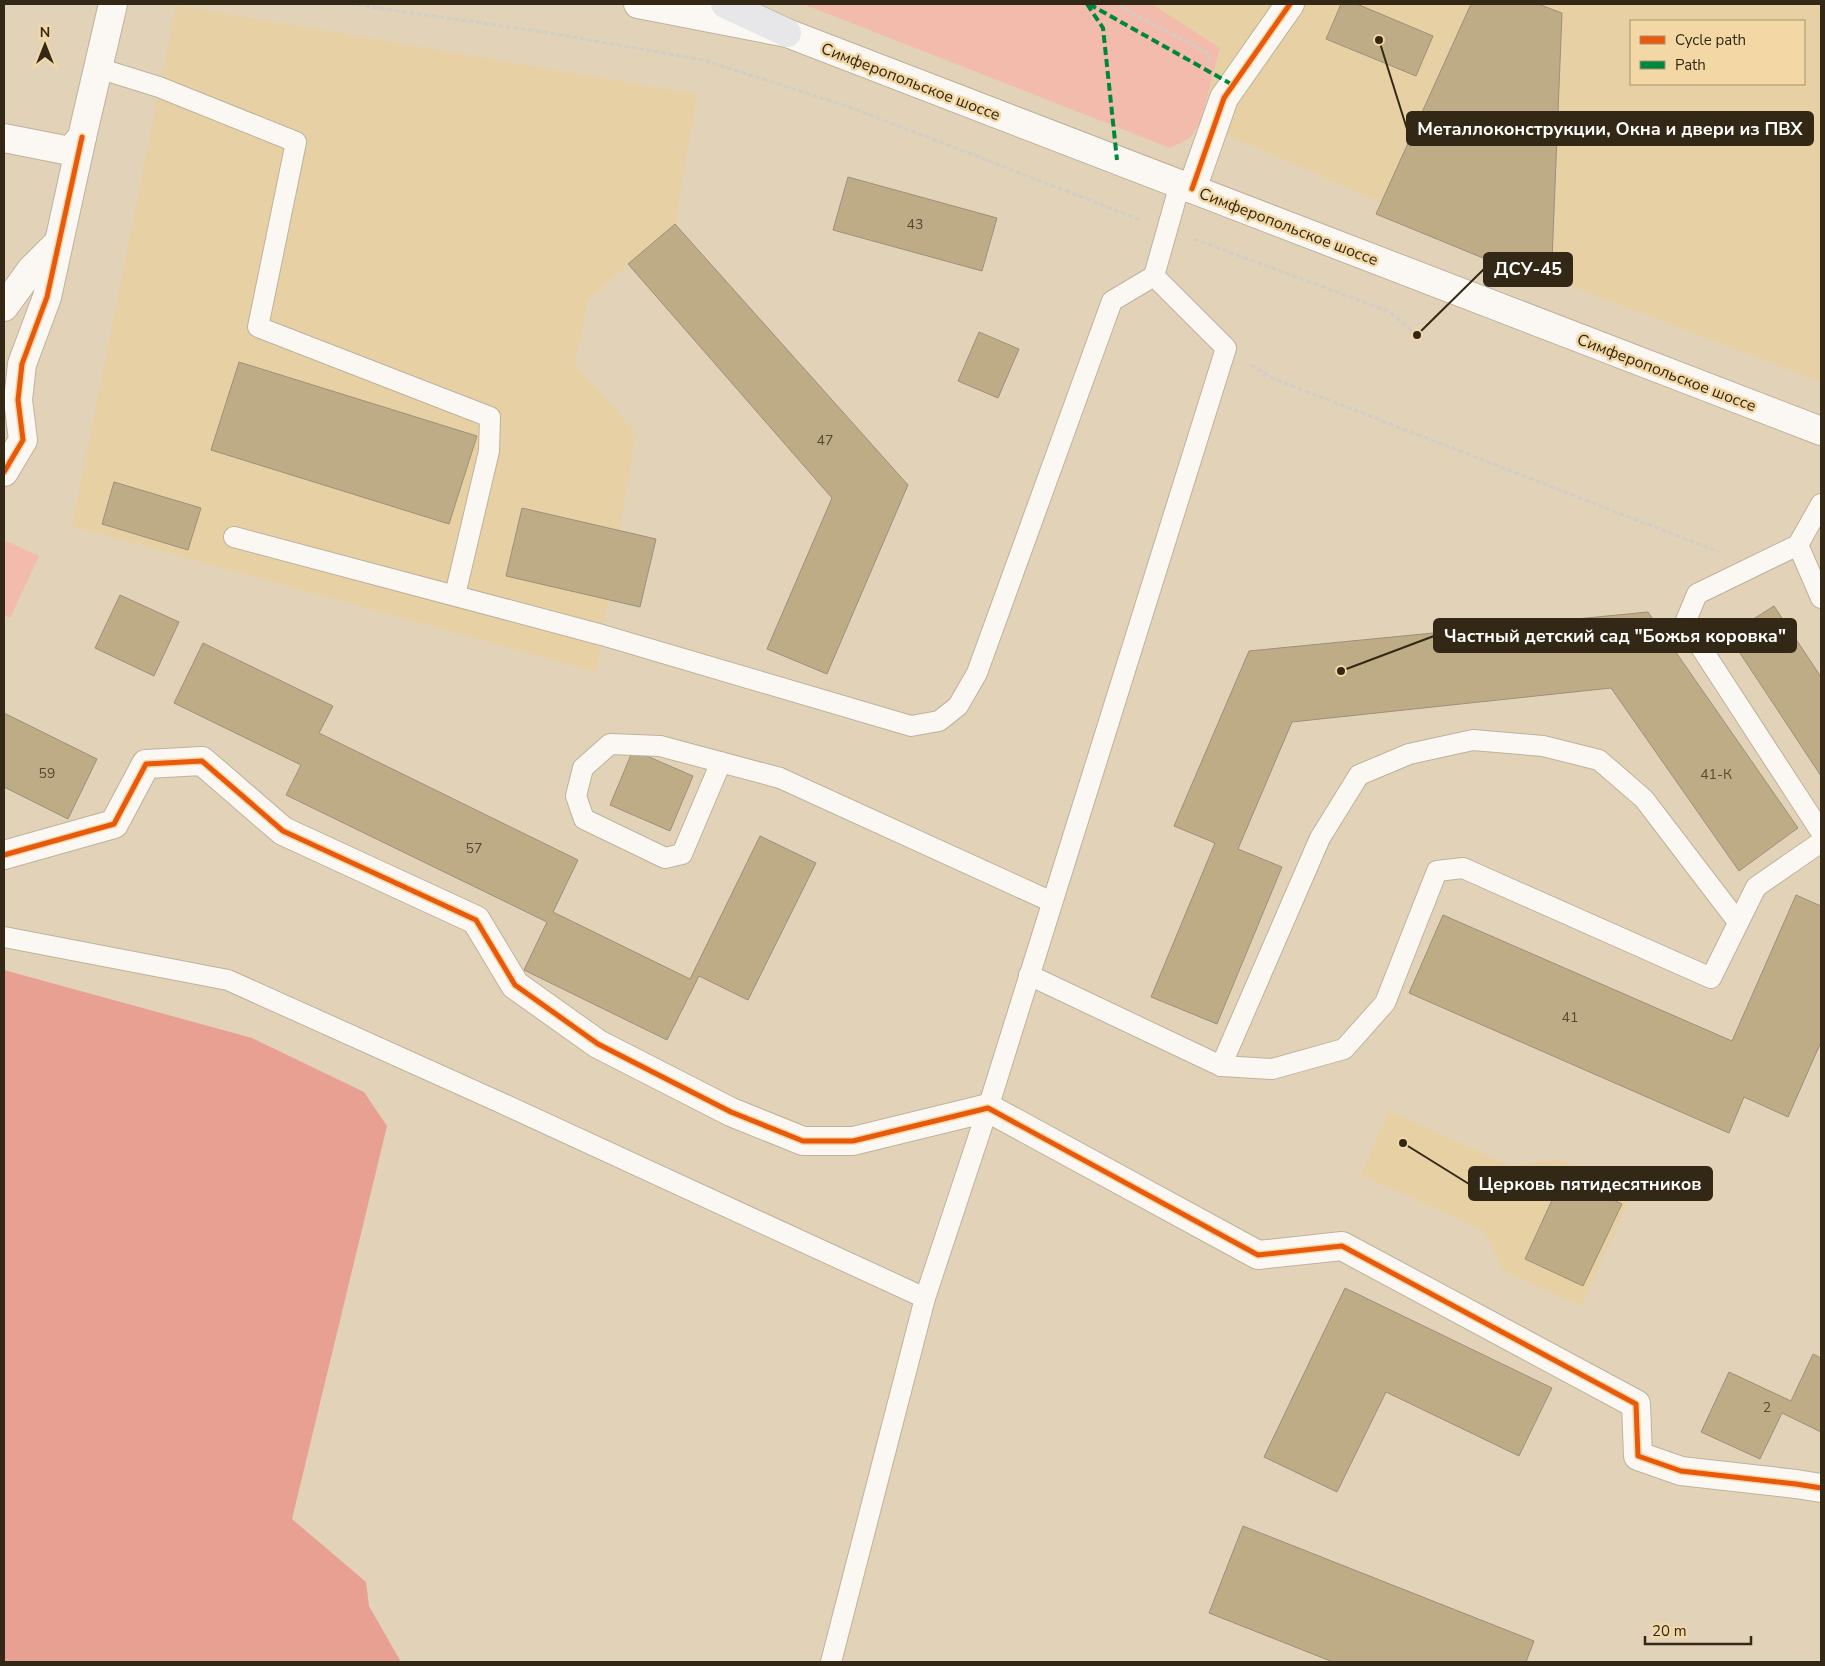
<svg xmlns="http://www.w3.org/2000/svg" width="1825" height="1666" font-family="'Nunito Sans',sans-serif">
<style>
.built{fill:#e8d0a5;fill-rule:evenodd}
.green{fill:#f2bbac}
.forest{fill:#e8a093}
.building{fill:#beac86;stroke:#9c907a}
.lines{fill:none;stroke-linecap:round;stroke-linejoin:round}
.lane-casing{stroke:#beb29c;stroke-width:22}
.street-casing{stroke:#beb29c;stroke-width:30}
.secondary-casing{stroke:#beb29c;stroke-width:30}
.primary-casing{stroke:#c0b8aa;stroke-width:30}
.path{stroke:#d2cdc5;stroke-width:3;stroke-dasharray:5 2.5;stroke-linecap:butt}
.lane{stroke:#fbf8f4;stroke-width:20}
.street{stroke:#fbf8f4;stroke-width:28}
.secondary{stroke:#fbf8f4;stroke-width:28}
.primary{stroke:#e7e7e9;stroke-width:28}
.quiet{stroke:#00873e;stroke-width:4;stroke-dasharray:8 4;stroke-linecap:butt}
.cycleway-casing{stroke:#f3d8a6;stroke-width:8}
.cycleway{stroke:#e8590c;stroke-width:5}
.labels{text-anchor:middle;stroke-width:5;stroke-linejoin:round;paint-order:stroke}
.number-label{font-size:14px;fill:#564931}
.street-label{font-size:16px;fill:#332815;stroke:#f3d8a6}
.leader{fill:none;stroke:#332815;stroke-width:2}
.callout-dot{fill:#332815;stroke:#f3d8a6;stroke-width:2}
.callout{fill:#332815;stroke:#332815;stroke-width:2}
.callout-label{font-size:18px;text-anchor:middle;font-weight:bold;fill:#fff}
</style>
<rect width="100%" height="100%" fill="#e2d3b8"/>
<g class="built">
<path d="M1152,4h669v378l-258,-99 -363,-160 20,-75zM1631,21h173v63h-173z"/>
<polygon points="176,5 697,94 675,224 588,300 575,365 636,433 596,672 72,526"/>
<polygon points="1389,1111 1512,1166 1559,1159 1633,1192 1581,1306 1504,1271 1483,1230 1361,1175"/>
</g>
<g class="green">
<polygon points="803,4 1152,4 1220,48 1200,123 1190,138 1170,148"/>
<polygon points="4,540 39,556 10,618 4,615"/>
</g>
<polygon class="forest" points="4,970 252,1038 364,1092 387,1126 292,1519 366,1582 369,1606 401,1662 4,1662"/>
<g class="building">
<polygon points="1341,4 1357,4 1433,36 1416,76 1326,39"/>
<polygon points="1471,4 1538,4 1562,13 1551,286 1376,214"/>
<polygon points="848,177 997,218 982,271 833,230"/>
<polygon points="675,224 908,485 827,674 767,649 832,498 628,264"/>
<polygon points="979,332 1019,349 998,398 958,381"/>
<polygon points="239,362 477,436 449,524 211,450"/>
<polygon points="114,482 201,508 188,550 102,524"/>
<polygon points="522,508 656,539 640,607 506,576"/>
<polygon points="120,595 179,622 154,676 95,648"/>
<polygon points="1774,606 1821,677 1821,776 1728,635"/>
<polygon points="1648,612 1798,828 1739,871 1611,688 1292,722 1238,849 1282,867 1217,1024 1151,997 1215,843 1174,826 1249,651"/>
<polygon points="203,643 333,706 319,733 578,860 553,912 690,979 760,836 816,863 748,1000 699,976 667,1040 524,970 547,922 286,795 301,765 174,703"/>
<polygon points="4,713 97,759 68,819 4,787"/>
<polygon points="633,750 693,776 670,831 610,805"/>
<polygon points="1796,895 1821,906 1821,1042 1788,1117 1744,1097 1729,1133 1409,993 1443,915 1732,1041"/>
<polygon points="1563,1176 1622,1204 1583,1286 1525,1259"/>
<polygon points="1345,1288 1552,1388 1519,1456 1386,1392 1337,1492 1264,1457"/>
<polygon points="1813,1354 1821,1358 1821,1432 1782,1413 1760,1459 1701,1432 1729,1372 1791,1401"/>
<polygon points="1243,1526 1534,1641 1526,1662 1333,1662 1209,1613"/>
</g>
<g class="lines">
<defs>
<g id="lane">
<polyline points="98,68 159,87 296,142 258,327 490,417 489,451 455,595"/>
<polyline points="1821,504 1798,545 1697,594 1685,623 1821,832"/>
<polyline points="234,537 602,635 911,726 939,721 958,706 977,673 1112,301 1154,276"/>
<polyline points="1798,545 1821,598"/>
<polyline points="721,762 682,854 665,858 584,819 576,796 583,768 610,744 660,746 780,778 1052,902"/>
<polyline points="4,937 228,980 497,1101 925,1298"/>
<polyline points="1029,975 1221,1066 1272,1069 1344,1049 1385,1003 1437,871 1463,868 1711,978 1756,887 1821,842"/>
<polyline points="1221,1066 1320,838 1359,775 1409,754 1473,740 1543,746 1599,760 1644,799 1738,922"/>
<polyline points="831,1662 925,1298 988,1108 1226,348 1154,276 1180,184"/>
</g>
<g id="street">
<polyline points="4,138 70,151 82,137 113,4"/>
<polyline points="1192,189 1224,98 1290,4"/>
<polyline points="4,307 31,270 58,243"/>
<polyline points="4,472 23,440 18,400 22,364 47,297 82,137"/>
<polyline points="4,855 114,824 146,764 202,761 283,831 476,920 515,985 598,1044 731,1112 803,1141 853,1141 988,1108 1258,1255 1342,1246 1636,1404 1638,1456 1681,1471 1796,1484 1821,1488"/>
</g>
<polyline id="secondary" points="638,4 787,33 1821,431"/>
<polyline id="primary" points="725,4 787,33"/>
</defs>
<use href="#lane" class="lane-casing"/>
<use href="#street" class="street-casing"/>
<use href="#secondary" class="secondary-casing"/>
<use href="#primary" class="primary-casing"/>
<g class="path">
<polyline points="350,4 544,32 703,60 847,106 1141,220"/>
<polyline points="1122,4 1121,7 1209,54 1210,61"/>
<polyline points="1194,239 1388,311 1417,335"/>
<polyline points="1251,365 1272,378 1719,552"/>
</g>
<use href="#lane" class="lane"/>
<use href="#street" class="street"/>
<use href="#secondary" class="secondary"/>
<use href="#primary" class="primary"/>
<g class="quiet">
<polyline points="1087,4 1103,28 1117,160"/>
<polyline points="1089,4 1233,85"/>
</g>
<defs>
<g id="cycleway">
<polyline points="1192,189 1224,98 1290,4"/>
<polyline points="4,472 23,440 18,400 22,364 47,297 82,137"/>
<polyline points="4,855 114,824 146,764 202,761 283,831 476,920 515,985 598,1044 731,1112 803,1141 853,1141 988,1108 1258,1255 1342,1246 1636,1404 1638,1456 1681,1471 1796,1484 1821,1488"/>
</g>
</defs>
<use href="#cycleway" class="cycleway-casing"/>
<use href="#cycleway" class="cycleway"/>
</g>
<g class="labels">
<g class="number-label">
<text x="915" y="229">43</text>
<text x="825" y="445">47</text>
<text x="47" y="778">59</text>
<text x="1716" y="779">41-К</text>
<text x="474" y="853">57</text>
<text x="1570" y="1022">41</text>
<text x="1767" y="1412">2</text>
</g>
<g class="street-label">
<text transform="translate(911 81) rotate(21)" y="6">Симферопольское шоссе</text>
<text transform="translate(1289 226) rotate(21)" y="6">Симферопольское шоссе</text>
<text transform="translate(1667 372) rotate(21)" y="6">Симферопольское шоссе</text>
</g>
</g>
<path class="leader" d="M1379 40L1407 129M1417 335L1484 269M1341 671L1434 636M1403 1143L1469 1184"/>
<g class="callout-dot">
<circle cx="1379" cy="40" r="5"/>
<circle cx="1417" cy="335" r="5"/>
<circle cx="1341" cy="671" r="5"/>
<circle cx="1403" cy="1143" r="5"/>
</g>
<g class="callout">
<rect x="1407" y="112" width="406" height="33" rx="5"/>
<rect x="1484" y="253" width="88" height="33" rx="5"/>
<rect x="1434" y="619" width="362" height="33" rx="5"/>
<rect x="1469" y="1167" width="243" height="33" rx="5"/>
</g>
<g class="callout-label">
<text x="1610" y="135">Металлоконструкции, Окна и двери из ПВХ</text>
<text x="1528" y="275">ДСУ-45</text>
<text x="1615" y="642">Частный детский сад "Божья коровка"</text>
<text x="1590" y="1190">Церковь пятидесятников</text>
</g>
<rect width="1825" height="1666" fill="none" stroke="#332815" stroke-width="10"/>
<rect x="1630" y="20" width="175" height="65" fill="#f3d8a6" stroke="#a6926c"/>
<rect x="1640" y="36" width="25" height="8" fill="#e8590c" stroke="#a6926c"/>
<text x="1675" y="45" font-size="15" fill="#332815">Cycle path</text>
<rect x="1640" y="61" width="25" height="8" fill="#00873e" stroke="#a6926c"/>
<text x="1675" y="70" font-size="15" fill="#332815">Path</text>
<g transform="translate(45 45)" stroke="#f3d8a6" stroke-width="4" paint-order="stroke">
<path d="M0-4L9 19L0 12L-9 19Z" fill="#332815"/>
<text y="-8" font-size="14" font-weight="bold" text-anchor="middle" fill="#332815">N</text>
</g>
<path d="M1645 1636v8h106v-8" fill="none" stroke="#332815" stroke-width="2.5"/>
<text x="1652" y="1636" font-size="15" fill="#332815" stroke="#f3d8a6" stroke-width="4" paint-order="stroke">20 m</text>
</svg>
